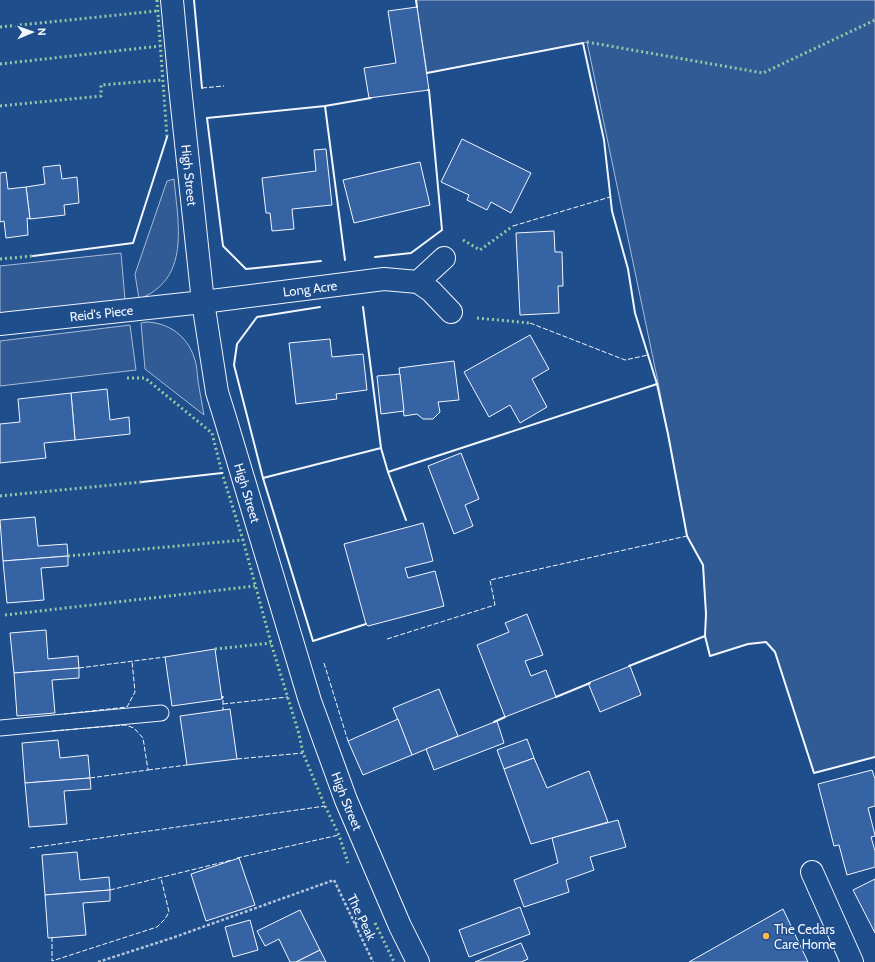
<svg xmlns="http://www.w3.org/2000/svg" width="875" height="962" font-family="Cabin,sans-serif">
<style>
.green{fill:#305b95;stroke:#a8bbd7}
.building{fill:#3563a3;stroke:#f2f6ff}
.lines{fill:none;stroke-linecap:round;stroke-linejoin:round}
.service-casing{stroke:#f2f6ff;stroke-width:17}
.minor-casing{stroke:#f2f6ff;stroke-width:24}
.tertiary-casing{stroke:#f2f6ff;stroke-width:24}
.path{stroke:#b3c4dc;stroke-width:2.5;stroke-dasharray:3 2;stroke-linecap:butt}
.service{stroke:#1f4e8c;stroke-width:15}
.minor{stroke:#1f4e8c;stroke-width:22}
.tertiary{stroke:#1f4e8c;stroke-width:22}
.hedge{stroke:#97c8a6;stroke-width:3;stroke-dasharray:2 3;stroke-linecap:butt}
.fence{stroke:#f2f6ff;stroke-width:1;stroke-dasharray:5 2;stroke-linecap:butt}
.wall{stroke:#f2f6ff;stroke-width:2}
.poi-dot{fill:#ffb74d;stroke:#1f4e8c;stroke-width:1.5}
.labels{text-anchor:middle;stroke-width:3;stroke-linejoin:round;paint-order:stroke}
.street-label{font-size:13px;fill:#f2f6ff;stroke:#1f4e8c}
.poi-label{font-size:13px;fill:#f2f6ff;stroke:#1f4e8c;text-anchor:start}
</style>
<rect width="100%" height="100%" fill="#1f4e8c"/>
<g class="green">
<polygon points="416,0 875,0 875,757 814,773 775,652 766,642 748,644 710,656 705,636 706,614 703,565 687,536 658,382 587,42 427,73"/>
<path d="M174,179c4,45 17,100 -35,120l-4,-25 32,-93z"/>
<polygon points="121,253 125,300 0,313 0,266"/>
<path d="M147,322c22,1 40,14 47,35 3,7 3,16 4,24 2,12 4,23 6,34l-59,-46 -4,-46z"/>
<polygon points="130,325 136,370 0,386 0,341"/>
</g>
<g class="building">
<polygon points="417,7 429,90 369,98 364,68 396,63 388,11"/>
<polygon points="462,139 531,173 511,213 491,202 487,210 467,200 469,195 441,182"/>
<polygon points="326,149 332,205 292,209 294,229 272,231 270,213 266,213 262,178 316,171 314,150"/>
<polygon points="420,162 430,205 354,223 343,180"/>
<polygon points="60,165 62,179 77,177 79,203 64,205 65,215 30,219 26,187 45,184 43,167"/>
<polygon points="6,172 8,189 26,187 30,219 27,218 28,235 6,238 4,221 0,222 0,173"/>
<polygon points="554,231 555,252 562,252 563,286 558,286 559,313 520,315 516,233"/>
<polygon points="530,335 549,369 532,379 547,407 520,423 510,405 489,417 464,372"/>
<polygon points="330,339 332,357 363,354 367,390 336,394 337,399 296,404 289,343"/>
<polygon points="454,361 459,400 438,402 440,412 433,419 423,419 417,414 404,416 399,368"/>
<polygon points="400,374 404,411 381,414 377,376"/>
<polygon points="107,389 110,420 129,417 130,434 75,440 71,393"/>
<polygon points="71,393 75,440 44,443 46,458 0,463 0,424 20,422 18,399"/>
<polygon points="461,453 479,499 465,505 473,526 454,534 428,466"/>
<polygon points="35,517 38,546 67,544 68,556 3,561 0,520"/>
<polygon points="423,523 433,561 405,568 408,578 435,571 444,606 368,626 366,624 344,544"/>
<polygon points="68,556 68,566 41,568 44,600 7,603 3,561"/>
<polygon points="527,614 543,655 525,661 531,676 546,670 556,697 505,717 477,645 509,632 505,623"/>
<polygon points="46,630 48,659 78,656 79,668 14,673 10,633"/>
<polygon points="215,649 222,699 172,706 165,657"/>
<polygon points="630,666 641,695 600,712 588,683"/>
<polygon points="79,668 79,678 52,680 55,713 17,716 14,673"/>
<polygon points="439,689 458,736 412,755 393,708"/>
<polygon points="230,709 237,759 187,765 180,716"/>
<polygon points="398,719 412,755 363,775 348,741"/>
<polygon points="497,721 504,743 434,770 426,749"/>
<polygon points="527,739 534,758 504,769 497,750"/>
<polygon points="58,740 60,758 88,755 90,778 25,783 22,743"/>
<polygon points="534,758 547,788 589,771 608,822 531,844 504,769"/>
<polygon points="872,770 875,779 875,806 868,808 875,835 875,836 871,837 875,851 875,867 847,875 839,845 834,846 818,784"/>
<polygon points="90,778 91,789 64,791 67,824 29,827 25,783"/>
<polygon points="618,820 626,847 590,857 594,870 566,880 569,892 524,907 514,880 558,863 552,838"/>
<polygon points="77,852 80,880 109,877 110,890 45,895 42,855"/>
<polygon points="239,858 255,905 206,921 191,874"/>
<polygon points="875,879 875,933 853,890"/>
<polygon points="110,890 110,901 83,903 86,935 48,938 45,895"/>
<polygon points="520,907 530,934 469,957 459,930"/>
<polygon points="783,909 808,962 689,962"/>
<polygon points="300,910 320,950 296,962 290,962 279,939 265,946 257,931"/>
<polygon points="250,920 258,950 233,957 225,927"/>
<polygon points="521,943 528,959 521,962 475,962"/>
<polygon points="320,950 326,962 296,962"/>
</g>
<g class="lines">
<defs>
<polyline id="service" points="0,728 161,713"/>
<g id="minor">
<polyline points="418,282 444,258"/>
<path id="s1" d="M0,324l203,-22 181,-23 34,3 13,9 20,21"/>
<polyline points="812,872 852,962"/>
</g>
<g id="tertiary">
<path id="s2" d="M172,0l8,87 23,215 14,90 9,29 84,280 36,99 54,126 18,36"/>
</g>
</defs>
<use href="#service" class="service-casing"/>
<use href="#minor" class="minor-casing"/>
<use href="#tertiary" class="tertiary-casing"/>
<g class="path">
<polyline points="356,925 357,900"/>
<polyline points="98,962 172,938 334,880 373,962"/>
</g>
<use href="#service" class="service"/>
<use href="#minor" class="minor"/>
<use href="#tertiary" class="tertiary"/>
<g class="hedge">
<polyline points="157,0 167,137"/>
<polyline points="0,27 157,11"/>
<polyline points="587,42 763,73 875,20"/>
<polyline points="0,64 160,46"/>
<polyline points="0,106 101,96 101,85 162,80"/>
<polyline points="463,240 480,250 513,226"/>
<polyline points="0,259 33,256"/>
<polyline points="477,318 530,323"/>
<polyline points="127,378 145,378 212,433 222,473 243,540 271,643 299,734 303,753 325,806 339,835 348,863"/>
<polyline points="0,496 142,482"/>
<polyline points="68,556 243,540"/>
<polyline points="5,615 255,586"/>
<polyline points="215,649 271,643"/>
<polyline points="375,923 394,962"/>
</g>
<g class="fence">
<polyline points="202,88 224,86"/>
<polyline points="513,226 610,197"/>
<polyline points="530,323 625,360 648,355"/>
<polyline points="387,639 495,605 490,580 687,536"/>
<polyline points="324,663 348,741"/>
<polyline points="79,668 165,657"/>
<polyline points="222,699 223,696 223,710"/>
<polyline points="223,704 288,697"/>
<polyline points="64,714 127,707 135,692 132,661"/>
<polyline points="52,731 125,725 134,728 143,738 148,770 90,778"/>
<polyline points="237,759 303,753"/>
<polyline points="148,770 187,765"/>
<polyline points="30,848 325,806"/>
<polyline points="237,858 339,835"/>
<polyline points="110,890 232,860"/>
<polyline points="52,937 52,961 157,927 165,919 169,912 161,878"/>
</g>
<g class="wall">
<polyline points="194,0 202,88"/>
<polyline points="416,0 417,7"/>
<polyline points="427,73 583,43 604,140 612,211 628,269 635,313 657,384 668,434 687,536 703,565 706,614 705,636 710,656 748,644 766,642 775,652 814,773 875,757"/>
<polyline points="325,106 345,260"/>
<polyline points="33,256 133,243 167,137"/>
<polyline points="375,257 411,253 442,230 429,90 428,90"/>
<polyline points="321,261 246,269 223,246 207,118 325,106 371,98"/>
<polyline points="320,307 257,317 237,344 234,365 263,478 313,641 366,624"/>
<polyline points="363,307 381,448"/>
<polyline points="388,472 657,384"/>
<polyline points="263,478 381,448 388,472 406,520"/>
<polyline points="142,482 222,473"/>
<polyline points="629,666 705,636"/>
<polyline points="556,697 590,683"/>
<polyline points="494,722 505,717"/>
</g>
</g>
<circle class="poi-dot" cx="766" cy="936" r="4"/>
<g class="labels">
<g class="street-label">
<text dy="5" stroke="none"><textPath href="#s2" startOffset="176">High Street</textPath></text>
<text dy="5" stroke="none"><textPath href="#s1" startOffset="312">Long Acre</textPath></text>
<text dy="5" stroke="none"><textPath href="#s1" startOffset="102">Reid's Piece</textPath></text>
<text dy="5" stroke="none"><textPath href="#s2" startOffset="500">High Street</textPath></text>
<text dy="5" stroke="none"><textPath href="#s2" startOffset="824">High Street</textPath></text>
<text transform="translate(362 917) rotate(64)" y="5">The Peak</text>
</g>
<g class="poi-label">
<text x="774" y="934">The Cedars<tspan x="774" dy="15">Care Home</tspan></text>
</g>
</g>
<g transform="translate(32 32) rotate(88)" stroke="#1f4e8c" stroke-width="3" paint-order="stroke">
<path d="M0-3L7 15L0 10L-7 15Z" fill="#f2f6ff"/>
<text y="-6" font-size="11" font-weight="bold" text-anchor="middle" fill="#f2f6ff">N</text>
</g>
</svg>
